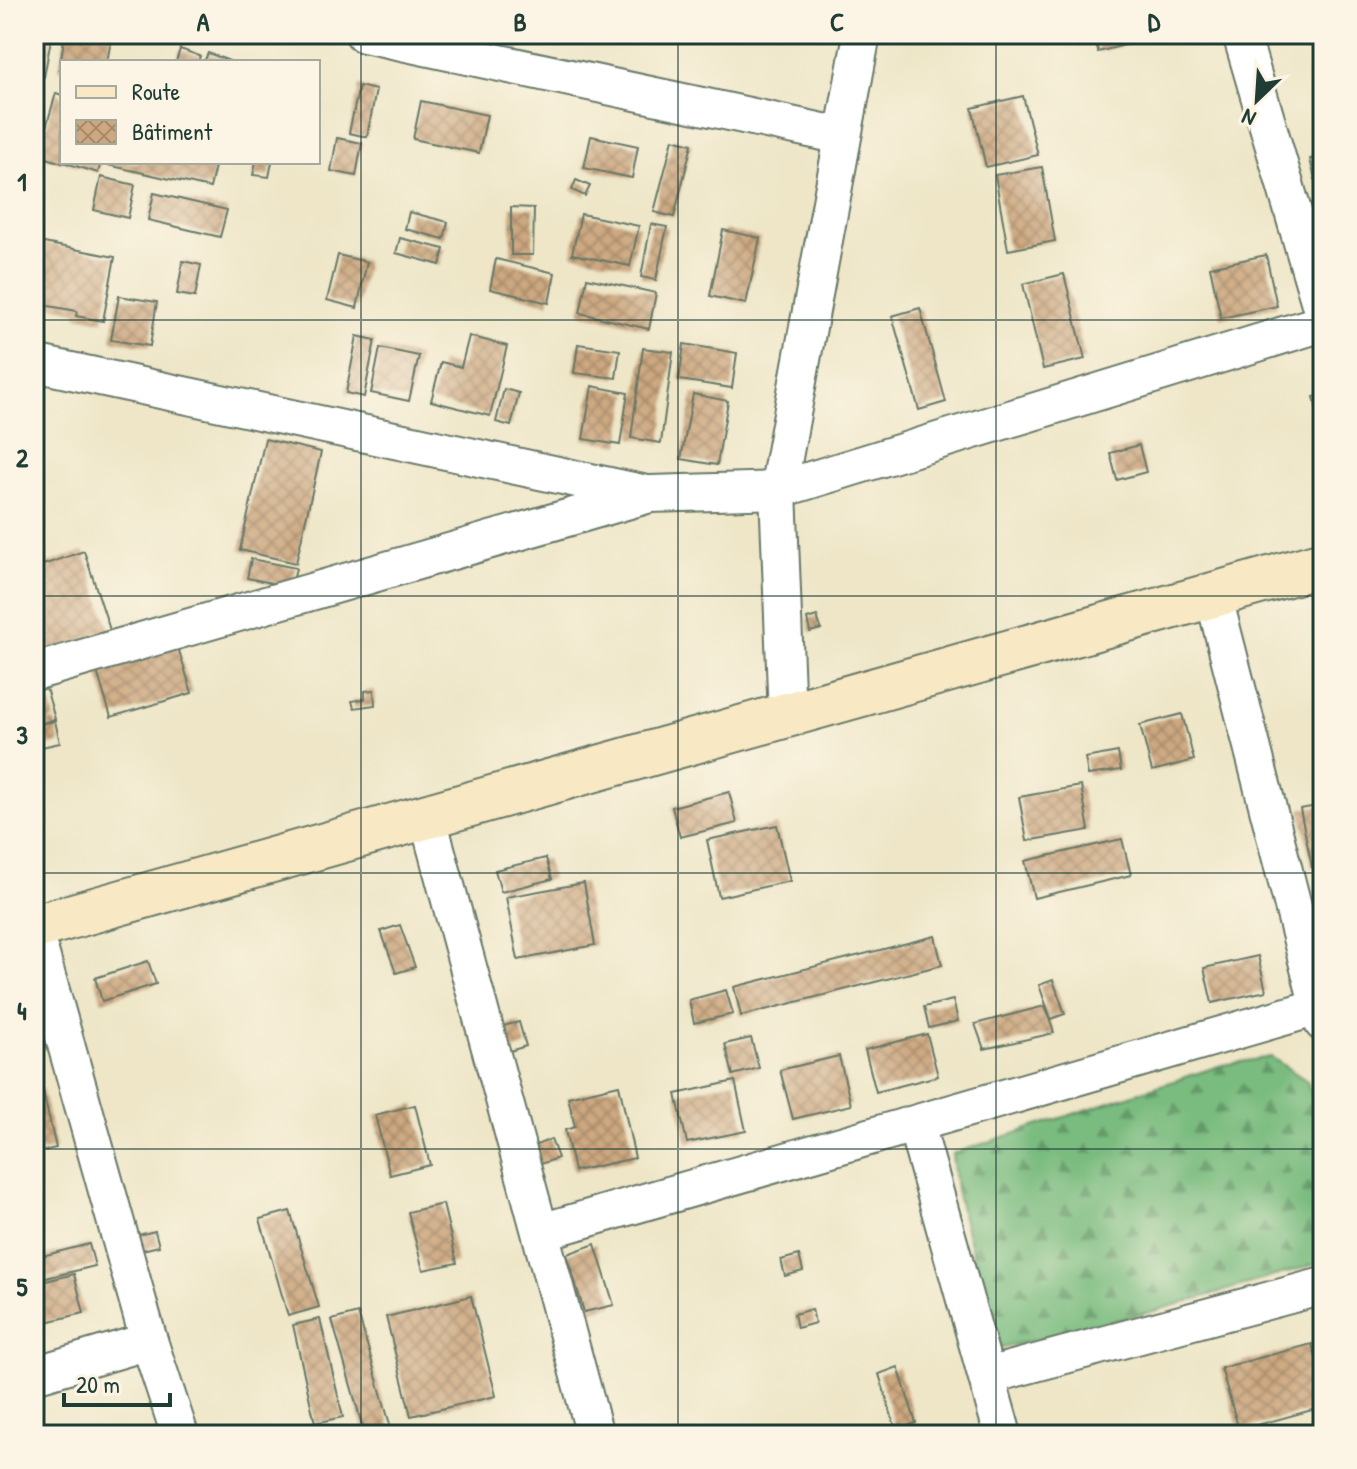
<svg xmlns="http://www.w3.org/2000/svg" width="1357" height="1469" font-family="'Patrick Hand',sans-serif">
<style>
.forest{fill:url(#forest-firs);stroke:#4c7c5a;stroke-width:2}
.building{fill:url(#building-cross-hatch)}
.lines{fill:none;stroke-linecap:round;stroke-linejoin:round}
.street-casing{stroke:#677867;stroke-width:40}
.secondary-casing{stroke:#677867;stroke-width:48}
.street{stroke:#fff;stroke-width:36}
.secondary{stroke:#f8e8c3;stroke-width:44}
.grid{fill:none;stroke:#1f3d34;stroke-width:2;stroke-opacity:0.55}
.neatline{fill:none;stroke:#1f3d34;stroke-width:3}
.grid-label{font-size:26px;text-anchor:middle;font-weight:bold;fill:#1f3d34}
</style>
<defs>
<pattern id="forest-firs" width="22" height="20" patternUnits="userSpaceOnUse" patternTransform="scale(2)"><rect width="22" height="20" fill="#7abc7f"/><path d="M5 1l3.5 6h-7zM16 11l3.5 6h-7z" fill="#639a69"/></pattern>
<pattern id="building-cross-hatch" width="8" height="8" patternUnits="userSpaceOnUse" patternTransform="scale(2)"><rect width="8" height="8" fill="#cda880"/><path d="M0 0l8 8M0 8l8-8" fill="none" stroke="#a68a6a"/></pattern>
</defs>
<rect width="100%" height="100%" fill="#fcf5e5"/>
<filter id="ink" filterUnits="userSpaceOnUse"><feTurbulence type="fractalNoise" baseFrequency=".0125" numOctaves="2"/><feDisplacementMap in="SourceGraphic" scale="16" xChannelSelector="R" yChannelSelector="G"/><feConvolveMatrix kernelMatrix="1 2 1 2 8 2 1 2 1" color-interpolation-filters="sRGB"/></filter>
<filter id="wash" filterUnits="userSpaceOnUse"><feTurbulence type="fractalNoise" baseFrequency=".006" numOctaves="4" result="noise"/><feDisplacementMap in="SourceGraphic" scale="32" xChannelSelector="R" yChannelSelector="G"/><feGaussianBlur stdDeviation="1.8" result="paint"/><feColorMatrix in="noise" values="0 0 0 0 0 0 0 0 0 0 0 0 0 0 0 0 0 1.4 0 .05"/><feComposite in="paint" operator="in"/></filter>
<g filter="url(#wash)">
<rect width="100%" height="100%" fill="#eee6c7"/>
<polygon class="forest" points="1271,1057 1307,1081 1323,1126 1323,1262 1158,1310 998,1349 956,1191 952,1154 1222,1065"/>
<g id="blocks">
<g class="building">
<polygon points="65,34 112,35 107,62 62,62 62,70 59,70"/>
<polygon points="1130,34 1132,43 1098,52 1096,41"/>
<polygon points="34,36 51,39 44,77 34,75"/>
<polygon points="180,49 200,56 198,62 176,62"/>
<polygon points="208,53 232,62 204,62"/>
<polygon points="359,86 376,90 367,137 349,133"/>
<polygon points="56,93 62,95 62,163 38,155"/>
<polygon points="1023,96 1038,155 986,167 972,108"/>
<polygon points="421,101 487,115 479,153 413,139"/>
<polygon points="591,136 638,146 632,178 584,168"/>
<polygon points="337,138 362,143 356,176 331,171"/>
<polygon points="673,139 692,144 674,217 654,212"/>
<polygon points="1323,156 1323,207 1322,207 1310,159"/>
<polygon points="63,162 101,162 98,173"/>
<polygon points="109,162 216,162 210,188 108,165"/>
<polygon points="256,162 272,162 269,177 253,175"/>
<polygon points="1042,167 1055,241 1008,250 995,175"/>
<polygon points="101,177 135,185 128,218 94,210"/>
<polygon points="576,180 590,186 585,196 572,190"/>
<polygon points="154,193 227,210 220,237 148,220"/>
<polygon points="511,207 534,208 533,255 511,255"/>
<polygon points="409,212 448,222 444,239 405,229"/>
<polygon points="581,214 639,226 630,266 572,254"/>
<polygon points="651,224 667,227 656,280 641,277"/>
<polygon points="723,230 760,238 746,304 710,296"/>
<polygon points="400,238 444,249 440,265 396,253"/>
<polygon points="34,241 115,257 103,321 76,316 77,311 43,305 42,309 34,308"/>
<polygon points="338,255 367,262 357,308 327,300"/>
<polygon points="1266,255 1277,306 1221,318 1210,267"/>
<polygon points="496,259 555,273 549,303 490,289"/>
<polygon points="183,261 201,265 195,297 177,294"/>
<polygon points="1064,274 1085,359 1043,369 1023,284"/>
<polygon points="587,278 656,293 649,329 580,313"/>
<polygon points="119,296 157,302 150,346 111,340"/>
<polygon points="920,308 946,402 919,410 892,316"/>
<polygon points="357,336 375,340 364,397 346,393"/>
<polygon points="469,336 507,346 490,416 431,401 441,362 461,367"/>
<polygon points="578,344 620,350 616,378 574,373"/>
<polygon points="684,344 737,353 732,388 679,380"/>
<polygon points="380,348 419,356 409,401 371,393"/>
<polygon points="643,348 673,352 661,443 631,438"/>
<polygon points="592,386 628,393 620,445 583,439"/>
<polygon points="504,389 519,393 511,426 496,422"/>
<polygon points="693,394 728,401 717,465 681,459"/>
<polygon points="1323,395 1323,418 1319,419 1314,397"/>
<polygon points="265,439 321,452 296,563 240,550"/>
<polygon points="1139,445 1146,472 1117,480 1110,453"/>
<polygon points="84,551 110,630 34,656 34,568"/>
<polygon points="251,559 296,568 292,587 247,578"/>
<polygon points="817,616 821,629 810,632 807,619"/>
<polygon points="176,641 192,693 111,717 95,665"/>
<polygon points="46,688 55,719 40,724 55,721 60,743 37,748 34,692"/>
<polygon points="374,690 375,705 354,708 352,701 365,699 365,691"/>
<polygon points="1182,714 1194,760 1152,771 1140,725"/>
<polygon points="1118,752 1121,770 1088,775 1085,758"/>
<polygon points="1081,786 1089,830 1027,841 1019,797"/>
<polygon points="729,792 737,823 680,837 672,807"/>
<polygon points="1323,805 1323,865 1312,867 1300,809"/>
<polygon points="777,825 790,881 719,897 707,840"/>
<polygon points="1122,839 1131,875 1034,898 1025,861"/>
<polygon points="546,858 552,879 501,892 495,870"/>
<polygon points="584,883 595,945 518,960 506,897"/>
<polygon points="400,925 415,967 396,973 381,931"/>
<polygon points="935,936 942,965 741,1016 734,987"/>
<polygon points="1258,956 1266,991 1212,1003 1204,968"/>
<polygon points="148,961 156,984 102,1001 95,978"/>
<polygon points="1053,980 1065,1014 1051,1019 1039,985"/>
<polygon points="726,990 733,1014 694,1023 689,1000"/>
<polygon points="953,1000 958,1021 929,1028 924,1007"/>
<polygon points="1045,1006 1054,1033 984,1049 975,1024"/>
<polygon points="519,1022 526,1046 510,1051 503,1026"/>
<polygon points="927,1034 938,1076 876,1092 865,1050"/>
<polygon points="751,1038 759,1068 733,1075 725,1044"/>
<polygon points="839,1056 851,1105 793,1119 780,1070"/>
<polygon points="735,1081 746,1131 687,1143 676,1094"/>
<polygon points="619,1085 635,1158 574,1171 565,1130 575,1127 568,1097"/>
<polygon points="42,1088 56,1148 34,1153 34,1091"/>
<polygon points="415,1105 430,1165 390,1175 375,1115"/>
<polygon points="551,1139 558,1158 535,1166 529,1148"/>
<polygon points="443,1204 457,1263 423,1270 408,1212"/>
<polygon points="290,1211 319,1307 288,1316 260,1219"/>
<polygon points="155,1231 159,1246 138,1251 134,1236"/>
<polygon points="89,1244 95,1266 34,1281 34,1258"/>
<polygon points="595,1244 614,1305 584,1312 567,1254"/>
<polygon points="799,1255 803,1271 785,1276 781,1260"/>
<polygon points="74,1274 84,1313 34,1325 34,1284"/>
<polygon points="471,1296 496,1396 411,1416 386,1317"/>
<polygon points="812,1309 815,1323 797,1328 794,1314"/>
<polygon points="358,1313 393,1435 365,1435 332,1320"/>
<polygon points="320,1319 343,1417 315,1423 293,1325"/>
<polygon points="1312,1344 1323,1382 1323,1407 1239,1430 1221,1368"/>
<polygon points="898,1367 916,1423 896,1430 879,1374"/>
</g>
</g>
</g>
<g filter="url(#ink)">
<use href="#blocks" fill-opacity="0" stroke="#677867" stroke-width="2"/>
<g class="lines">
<defs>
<g id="street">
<polyline points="364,34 842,136"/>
<polyline points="1241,34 1323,314"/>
<polyline points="34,363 647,494"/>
<polyline points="1213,594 1323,1023"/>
<polyline points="34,672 650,494 778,490 1323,323"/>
<polyline points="787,717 778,490 862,34"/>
<polyline points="428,819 595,1435"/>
<polyline points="34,930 149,1341 180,1435"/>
<polyline points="916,1125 1003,1435"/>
<polyline points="541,1232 1318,1007"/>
<polyline points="34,1375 149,1341"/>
<polyline points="987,1376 1323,1286"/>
</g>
<polyline id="secondary" points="34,927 1323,564"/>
</defs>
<use href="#street" class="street-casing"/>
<use href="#secondary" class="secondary-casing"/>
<use href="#street" class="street"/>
<use href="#secondary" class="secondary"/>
</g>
</g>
<path class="grid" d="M361,34v1401M678,34v1401M996,34v1401M34,320h1289M34,596h1289M34,873h1289M34,1149h1289"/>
<rect width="1357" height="1469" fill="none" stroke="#fcf5e5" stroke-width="88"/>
<rect x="60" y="60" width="260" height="104" fill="#fcf5e5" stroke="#a4ab9e" stroke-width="2"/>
<rect x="76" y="86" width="40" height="12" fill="#f8e8c3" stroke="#a4ab9e" stroke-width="2"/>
<text x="132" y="100" font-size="24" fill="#1f3d34">Route</text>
<rect x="76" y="120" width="40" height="24" fill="url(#building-cross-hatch)" stroke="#a4ab9e" stroke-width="2"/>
<text x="132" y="140" font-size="24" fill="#1f3d34">Bâtiment</text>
<g transform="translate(1257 100) rotate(205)" stroke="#fcf5e5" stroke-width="6" paint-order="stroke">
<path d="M0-6L14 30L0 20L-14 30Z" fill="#1f3d34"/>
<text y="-12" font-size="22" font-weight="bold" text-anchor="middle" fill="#1f3d34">N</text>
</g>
<path d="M64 1393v12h106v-12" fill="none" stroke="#1f3d34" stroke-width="4"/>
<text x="76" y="1393" font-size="24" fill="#1f3d34" stroke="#fcf5e5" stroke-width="6" paint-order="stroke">20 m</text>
<rect x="44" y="44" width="1269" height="1381" class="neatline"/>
<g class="grid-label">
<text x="203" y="31">A</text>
<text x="520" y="31">B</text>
<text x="837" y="31">C</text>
<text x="1154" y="31">D</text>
<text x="22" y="191">1</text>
<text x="22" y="467">2</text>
<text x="22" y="744">3</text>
<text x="22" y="1020">4</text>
<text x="22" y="1296">5</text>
</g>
</svg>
